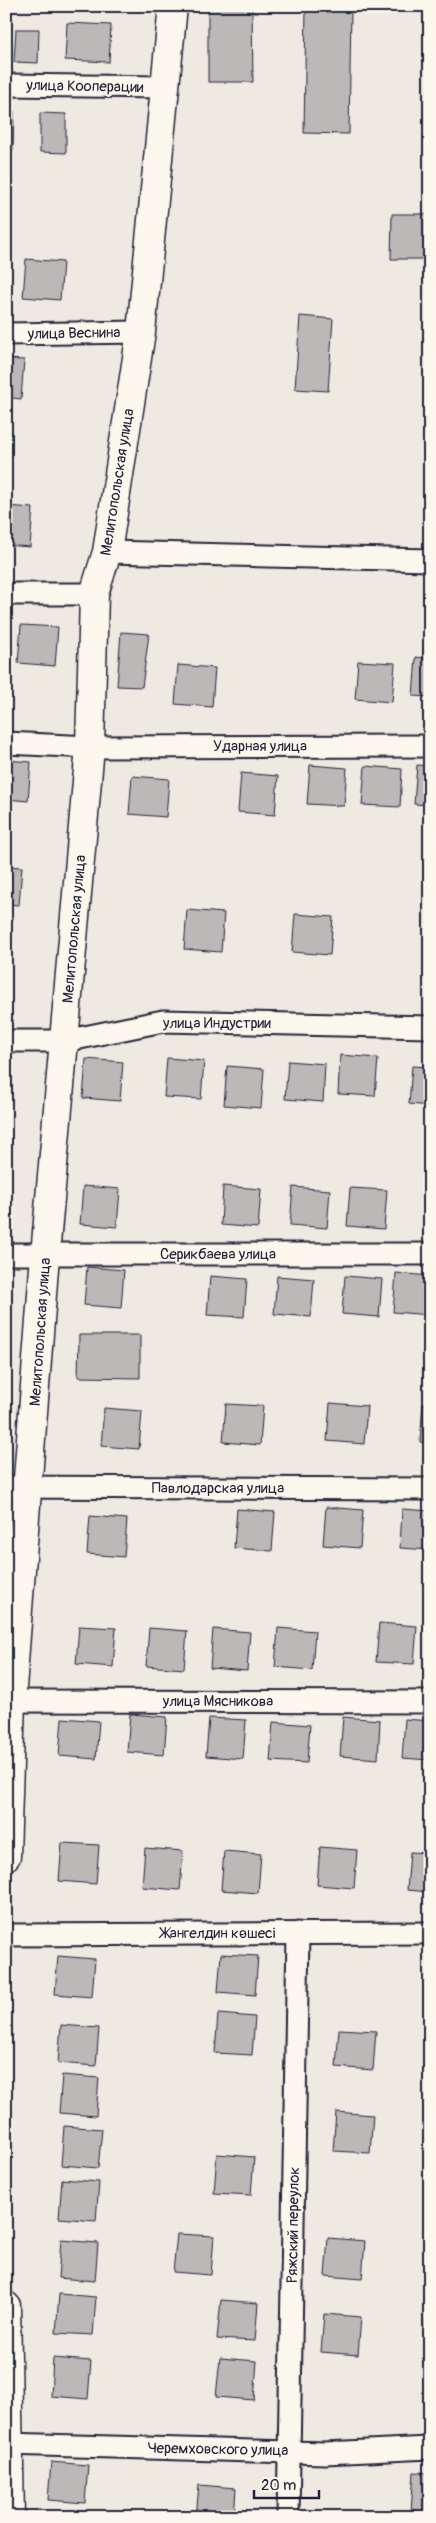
<svg xmlns="http://www.w3.org/2000/svg" width="436" height="2523" font-family="Pangolin,sans-serif">
<style>
.building{fill:#bcb8b8;stroke:#22223b}
.lines{fill:none;stroke-linecap:round;stroke-linejoin:round}
.street-casing{stroke:#22223b;stroke-width:25}
.secondary-casing{stroke:#22223b;stroke-width:31}
.street{stroke:#fbf7ec;stroke-width:21}
.secondary{stroke:#fbf7ec;stroke-width:28}
.labels{text-anchor:middle;stroke-width:4.5;stroke-linejoin:round;paint-order:stroke}
.street-label{font-size:15px;fill:#22223b;stroke:#fbf7ec}
</style>
<rect width="100%" height="100%" fill="#eeeae2"/>
<filter id="ink" filterUnits="userSpaceOnUse"><feTurbulence type="fractalNoise" baseFrequency=".02" numOctaves="2"/><feDisplacementMap in="SourceGraphic" scale="10" xChannelSelector="R" yChannelSelector="G"/><feConvolveMatrix kernelMatrix="1 2 1 2 8 2 1 2 1" color-interpolation-filters="sRGB"/></filter>
<g filter="url(#ink)">
<g class="building">
<polygon points="306,8 351,9 349,134 304,133"/>
<polygon points="208,9 252,9 253,82 208,82"/>
<polygon points="67,23 111,25 109,62 65,60"/>
<polygon points="16,29 39,29 38,63 14,62"/>
<polygon points="6,111 14,111 13,151 6,151"/>
<polygon points="40,113 66,114 66,153 40,152"/>
<polygon points="392,214 430,214 430,259 391,259"/>
<polygon points="6,256 10,257 7,295 6,295"/>
<polygon points="26,259 63,262 60,300 23,297"/>
<polygon points="300,316 333,319 328,391 295,389"/>
<polygon points="6,359 24,360 21,399 6,397"/>
<polygon points="6,506 33,508 30,547 6,545"/>
<polygon points="21,625 58,627 55,666 18,663"/>
<polygon points="121,632 149,634 142,687 117,686"/>
<polygon points="416,657 430,659 430,697 413,696"/>
<polygon points="358,661 395,663 392,702 355,699"/>
<polygon points="178,665 215,668 212,707 175,704"/>
<polygon points="6,760 31,762 28,801 6,799"/>
<polygon points="310,765 347,768 344,806 307,804"/>
<polygon points="417,765 430,766 430,805 414,804"/>
<polygon points="365,766 402,769 400,807 362,805"/>
<polygon points="241,773 278,776 275,815 238,812"/>
<polygon points="132,776 169,779 166,817 129,814"/>
<polygon points="6,866 22,867 19,905 6,904"/>
<polygon points="187,910 224,913 221,952 184,949"/>
<polygon points="295,914 333,917 330,955 292,952"/>
<polygon points="340,1055 378,1058 375,1096 338,1094"/>
<polygon points="167,1058 204,1061 201,1099 164,1097"/>
<polygon points="86,1059 123,1062 120,1101 83,1098"/>
<polygon points="288,1061 325,1064 323,1102 285,1099"/>
<polygon points="227,1066 264,1069 261,1108 224,1105"/>
<polygon points="412,1066 430,1067 430,1106 409,1104"/>
<polygon points="83,1186 120,1189 117,1227 80,1224"/>
<polygon points="223,1186 261,1189 258,1228 221,1225"/>
<polygon points="293,1187 330,1190 327,1228 290,1225"/>
<polygon points="350,1188 387,1190 384,1229 347,1226"/>
<polygon points="87,1267 124,1270 121,1308 84,1305"/>
<polygon points="396,1273 430,1276 430,1315 393,1312"/>
<polygon points="210,1276 247,1279 244,1317 207,1315"/>
<polygon points="277,1276 314,1279 311,1317 274,1314"/>
<polygon points="345,1276 382,1279 379,1317 342,1314"/>
<polygon points="79,1335 140,1335 140,1378 78,1377"/>
<polygon points="330,1403 367,1406 364,1444 327,1441"/>
<polygon points="226,1404 263,1406 260,1445 223,1442"/>
<polygon points="423,1404 430,1404 430,1443 420,1442"/>
<polygon points="104,1408 142,1411 139,1449 101,1446"/>
<polygon points="326,1507 363,1510 360,1548 323,1545"/>
<polygon points="237,1509 275,1512 272,1551 234,1548"/>
<polygon points="402,1509 430,1511 430,1550 400,1548"/>
<polygon points="90,1516 127,1519 124,1557 87,1554"/>
<polygon points="379,1623 417,1626 414,1664 376,1662"/>
<polygon points="79,1626 116,1628 113,1667 76,1664"/>
<polygon points="149,1628 187,1631 184,1669 146,1666"/>
<polygon points="278,1628 315,1631 312,1670 275,1667"/>
<polygon points="213,1629 250,1632 247,1671 210,1668"/>
<polygon points="130,1714 167,1717 164,1755 127,1752"/>
<polygon points="343,1717 380,1720 378,1759 340,1756"/>
<polygon points="62,1718 99,1721 96,1759 59,1756"/>
<polygon points="209,1718 246,1720 243,1759 206,1756"/>
<polygon points="405,1719 430,1721 430,1760 402,1758"/>
<polygon points="273,1722 310,1725 307,1763 270,1761"/>
<polygon points="62,1843 99,1845 96,1884 59,1881"/>
<polygon points="320,1847 357,1850 354,1888 317,1885"/>
<polygon points="145,1848 183,1851 180,1890 142,1887"/>
<polygon points="224,1851 261,1854 258,1893 221,1890"/>
<polygon points="410,1852 430,1853 430,1892 407,1890"/>
<polygon points="221,1954 258,1956 255,1995 218,1992"/>
<polygon points="58,1956 95,1959 92,1997 55,1994"/>
<polygon points="218,2014 255,2017 252,2055 215,2053"/>
<polygon points="61,2025 99,2028 96,2066 58,2063"/>
<polygon points="339,2029 376,2031 373,2070 336,2067"/>
<polygon points="62,2075 99,2078 96,2116 59,2113"/>
<polygon points="336,2112 373,2115 370,2153 333,2151"/>
<polygon points="64,2126 102,2129 98,2168 61,2165"/>
<polygon points="217,2154 254,2157 251,2195 214,2193"/>
<polygon points="62,2179 99,2182 96,2221 59,2218"/>
<polygon points="177,2234 214,2236 211,2275 173,2272"/>
<polygon points="328,2238 365,2241 362,2279 325,2276"/>
<polygon points="61,2240 98,2243 95,2281 58,2278"/>
<polygon points="59,2294 96,2297 93,2335 56,2333"/>
<polygon points="427,2298 430,2298 430,2337 424,2336"/>
<polygon points="221,2300 258,2303 255,2341 217,2339"/>
<polygon points="324,2314 361,2317 358,2355 321,2352"/>
<polygon points="53,2358 91,2361 88,2399 51,2396"/>
<polygon points="220,2358 257,2361 254,2400 216,2397"/>
<polygon points="51,2462 88,2465 85,2503 48,2500"/>
<polygon points="414,2472 430,2473 430,2512 411,2511"/>
<polygon points="199,2485 236,2488 234,2517 196,2517"/>
</g>
<g class="lines">
<defs>
<g id="street">
<polyline points="6,85 164,87"/>
<polyline points="6,334 141,332"/>
<polyline points="107,552 430,560"/>
<polyline points="6,594 94,594"/>
<polyline points="6,743 90,747 430,746"/>
<polyline points="6,1041 65,1041 163,1021 430,1027"/>
<polyline points="6,1254 430,1254"/>
<polyline points="6,1487 430,1489"/>
<polyline points="6,1701 430,1702"/>
<polyline points="6,1935 430,1933"/>
<polyline points="6,2444 325,2453 430,2448"/>
<polyline points="288,2517 298,1933"/>
</g>
<g id="secondary">
<polyline points="6,1856 11,1701 45,1255 90,747 94,594 107,552 141,332 173,6"/>
<polyline points="6,2306 10,2517"/>
</g>
</defs>
<use href="#street" class="street-casing"/>
<use href="#secondary" class="secondary-casing"/>
<use href="#street" class="street"/>
<use href="#secondary" class="secondary"/>
</g>
</g>
<g class="labels">
<g class="street-label">
<text transform="translate(85 86) rotate(1)" y="5">улица Кооперации</text>
<text transform="translate(74 333) rotate(-1)" y="5">улица Веснина</text>
<text transform="translate(117 482) rotate(-81)" y="5">Мелитопольская улица</text>
<text x="260" y="751">Ударная улица</text>
<text transform="translate(74 929) rotate(-85)" y="5">Мелитопольская улица</text>
<text x="217" y="1028">улица Индустрии</text>
<text x="218" y="1259">Серикбаева улица</text>
<text transform="translate(40 1332) rotate(-86)" y="5">Мелитопольская улица</text>
<text x="218" y="1493">Павлодарская улица</text>
<text x="218" y="1706">улица Мясникова</text>
<text x="218" y="1938">Жангелдин көшесі</text>
<text transform="translate(293 2225) rotate(-89)" y="5">Ряжский переулок</text>
<text transform="translate(218 2449) rotate(1)" y="5">Черемховского улица</text>
</g>
</g>
<rect width="436" height="2523" fill="none" stroke="#fbf7ec" stroke-width="25"/>
<rect x="12" y="12" width="411" height="2498" fill="none" stroke="#22223b" stroke-width="2" filter="url(#ink)"/>
<path d="M254 2490v8h65v-8" fill="none" stroke="#22223b" stroke-width="2.5"/>
<text x="261" y="2490" font-size="15" fill="#22223b" stroke="#fbf7ec" stroke-width="4" paint-order="stroke">20 m</text>
</svg>
